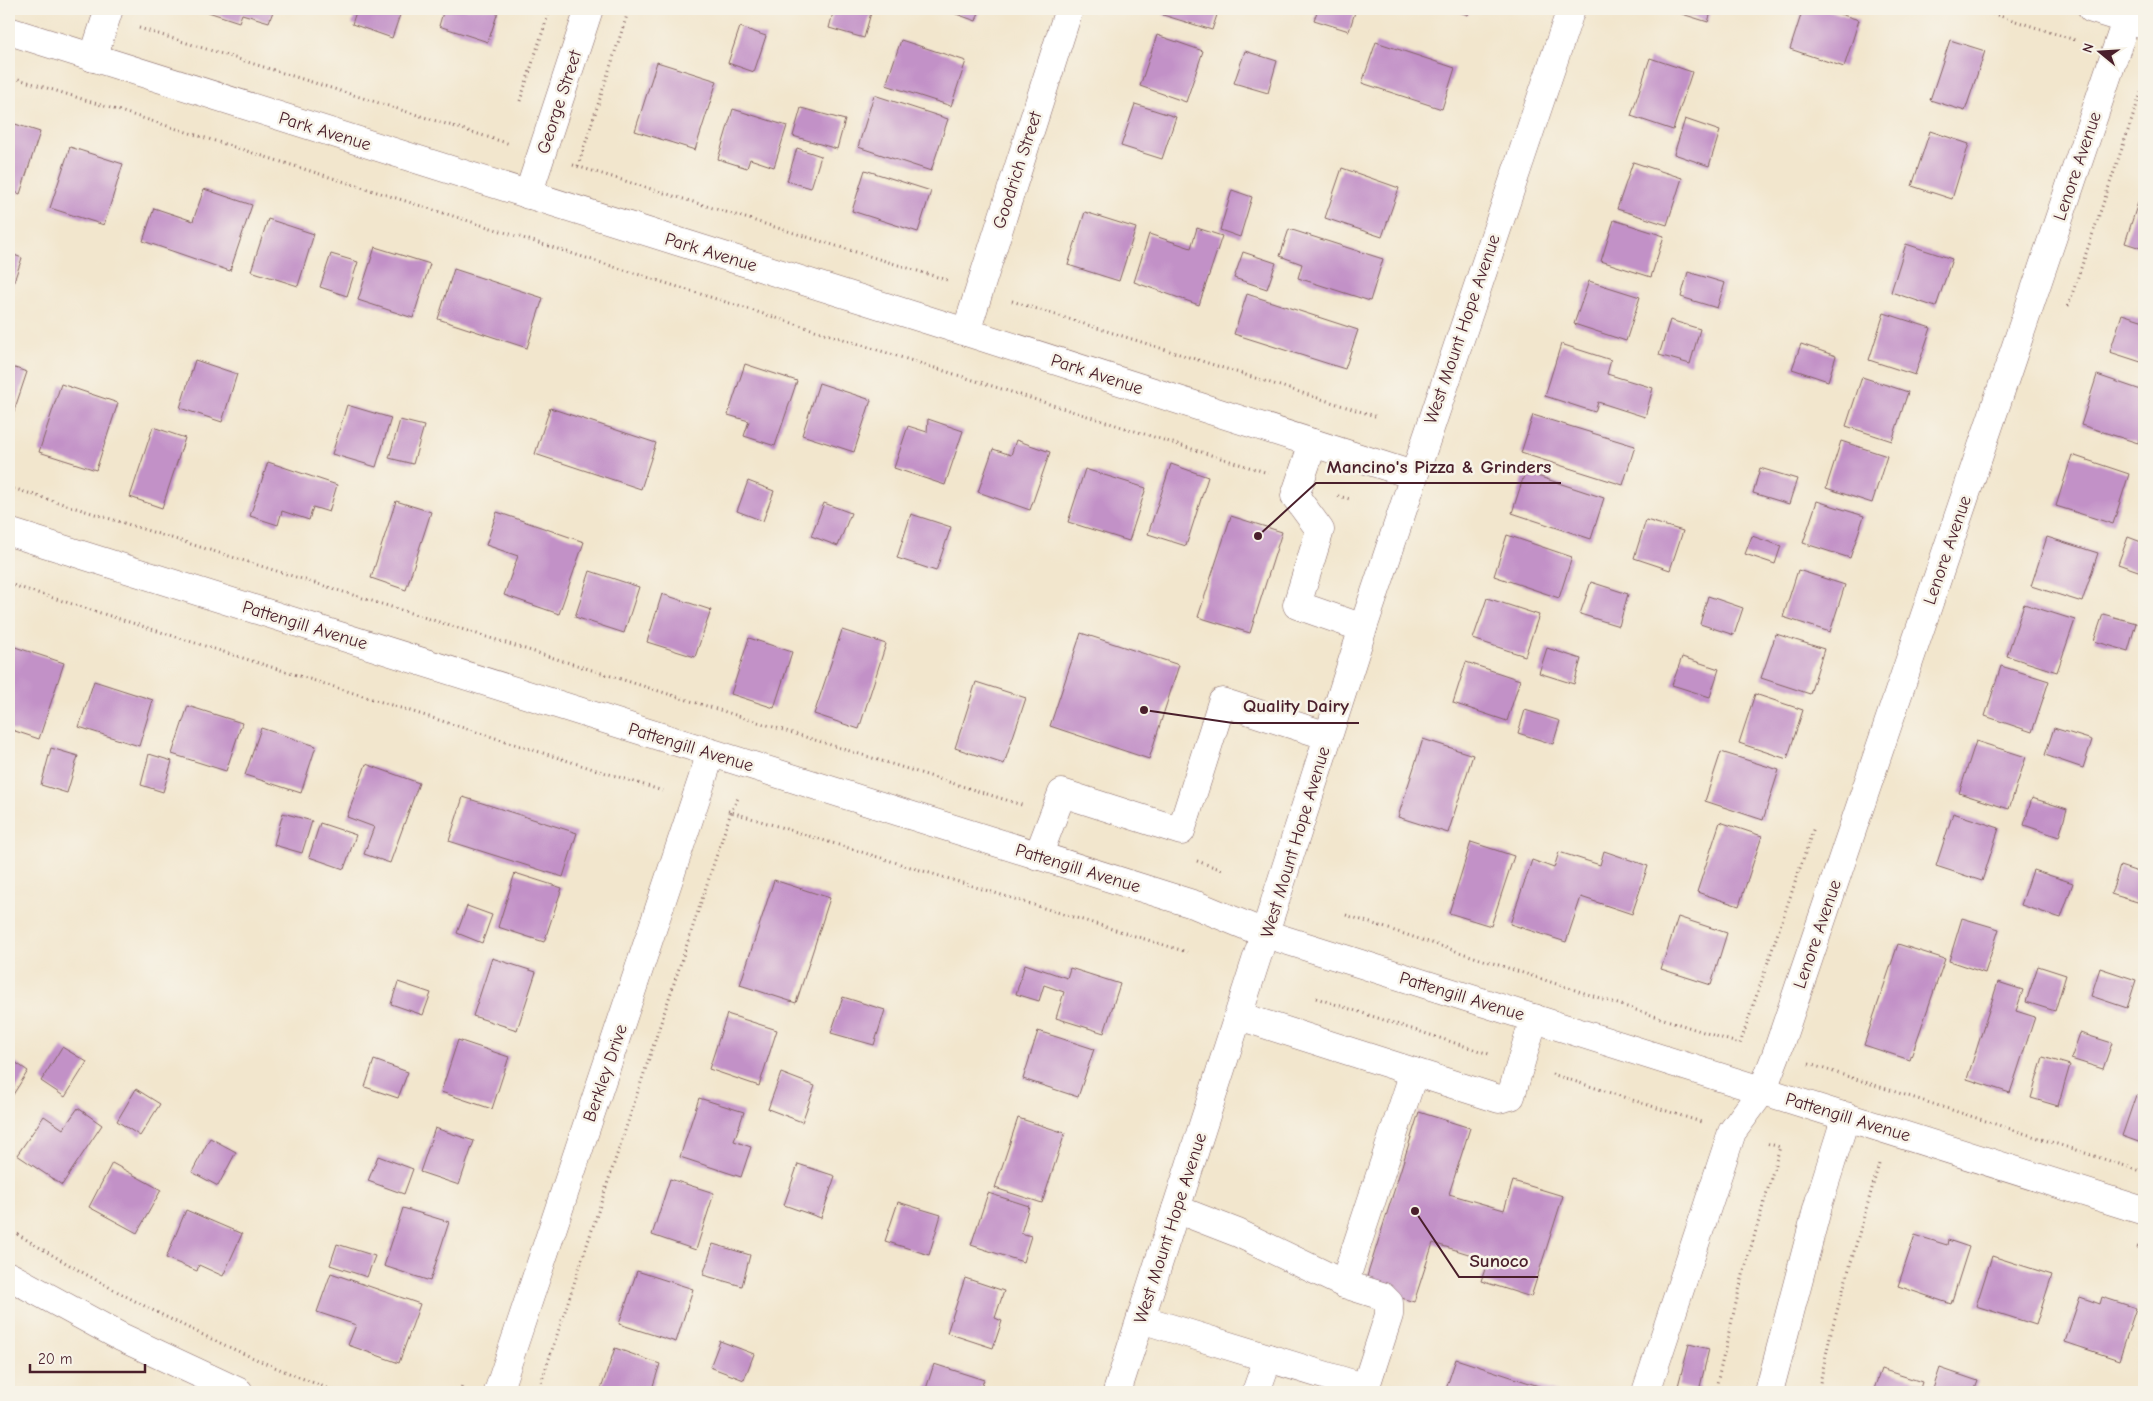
<svg xmlns="http://www.w3.org/2000/svg" width="2153" height="1401" font-family="'Comic Neue',sans-serif">
<style>
.building{fill:#c291c7}
.lines{fill:none;stroke-linecap:round;stroke-linejoin:round}
.minor-casing{stroke:#856564;stroke-width:29}
.path{stroke:#856564;stroke-width:3;stroke-dasharray:1 4;stroke-linecap:butt}
.minor{stroke:#fff;stroke-width:28}
.labels{text-anchor:middle;stroke-width:5;stroke-linejoin:round;paint-order:stroke}
.street-label{font-size:18px;fill:#4a1f2b;stroke:#f7f3e8}
.leader{fill:none;stroke:#4a1f2b;stroke-width:2}
.callout-dot{fill:#4a1f2b;stroke:#f7f3e8;stroke-width:2}
.callout-label{font-size:19px;text-anchor:middle;font-weight:bold;fill:#4a1f2b;stroke:#f7f3e8;stroke-width:5;stroke-linejoin:round;paint-order:stroke}
</style>
<rect width="100%" height="100%" fill="#f7f3e8"/>
<filter id="ink" filterUnits="userSpaceOnUse"><feTurbulence type="fractalNoise" baseFrequency=".02" numOctaves="2"/><feDisplacementMap in="SourceGraphic" scale="10" xChannelSelector="R" yChannelSelector="G"/><feConvolveMatrix kernelMatrix="1 2 1 2 8 2 1 2 1" color-interpolation-filters="sRGB"/></filter>
<filter id="wash" filterUnits="userSpaceOnUse"><feTurbulence type="fractalNoise" baseFrequency=".0096" numOctaves="4" result="noise"/><feDisplacementMap in="SourceGraphic" scale="20" xChannelSelector="R" yChannelSelector="G"/><feGaussianBlur stdDeviation="1.12" result="paint"/><feColorMatrix in="noise" values="0 0 0 0 0 0 0 0 0 0 0 0 0 0 0 0 0 1.4 0 .05"/><feComposite in="paint" operator="in"/></filter>
<g filter="url(#wash)">
<rect width="100%" height="100%" fill="#f2e6cd"/>
<g id="blocks">
<g class="building">
<polygon points="199,9 274,9 269,22 242,14 239,22"/>
<polygon points="357,9 402,9 392,38 352,24"/>
<polygon points="444,9 499,9 488,42 439,26"/>
<polygon points="834,9 872,9 864,38 829,28"/>
<polygon points="942,9 980,9 976,21"/>
<polygon points="1165,9 1219,9 1212,30 1163,15"/>
<polygon points="1318,9 1356,9 1349,31 1314,20"/>
<polygon points="1451,9 1470,9 1468,15"/>
<polygon points="1666,9 1712,9 1708,22"/>
<polygon points="1803,9 1824,9 1859,20 1844,67 1790,49"/>
<polygon points="740,27 766,36 754,72 728,63"/>
<polygon points="1157,35 1203,51 1186,102 1140,86"/>
<polygon points="901,40 966,61 951,106 886,85"/>
<polygon points="1950,40 1985,51 1965,111 1930,100"/>
<polygon points="1376,42 1455,68 1442,109 1362,83"/>
<polygon points="1245,51 1277,61 1268,93 1234,83"/>
<polygon points="1650,58 1692,72 1673,130 1631,116"/>
<polygon points="657,62 717,81 695,150 635,131"/>
<polygon points="874,95 948,119 931,171 858,147"/>
<polygon points="1135,104 1176,117 1162,159 1121,146"/>
<polygon points="801,108 845,120 837,149 793,136"/>
<polygon points="733,109 787,126 774,167 750,159 747,168 718,159"/>
<polygon points="1685,119 1720,131 1709,166 1674,154"/>
<polygon points="9,122 40,132 20,194 9,190"/>
<polygon points="1930,131 1969,144 1952,199 1912,186"/>
<polygon points="70,147 123,164 104,225 50,208"/>
<polygon points="797,148 821,156 811,188 787,181"/>
<polygon points="1633,162 1682,178 1667,225 1617,209"/>
<polygon points="1342,168 1399,188 1382,237 1325,218"/>
<polygon points="865,170 931,191 918,232 852,211"/>
<polygon points="2144,184 2144,249 2125,243"/>
<polygon points="204,189 252,205 230,271 143,241 154,208 193,221"/>
<polygon points="1232,190 1252,197 1240,237 1220,230"/>
<polygon points="1085,212 1136,228 1119,281 1068,265"/>
<polygon points="268,219 314,234 298,286 251,271"/>
<polygon points="1614,220 1664,236 1651,277 1601,261"/>
<polygon points="1197,228 1222,236 1199,305 1134,282 1149,234 1191,248"/>
<polygon points="1289,229 1383,259 1370,301 1298,278 1302,264 1280,256"/>
<polygon points="1906,244 1952,259 1936,307 1891,292"/>
<polygon points="375,247 430,264 413,318 358,300"/>
<polygon points="1243,252 1276,263 1267,289 1234,278"/>
<polygon points="9,253 22,258 12,287 9,286"/>
<polygon points="331,254 358,262 347,296 320,287"/>
<polygon points="454,269 543,298 527,348 438,319"/>
<polygon points="1688,272 1725,283 1717,308 1681,297"/>
<polygon points="1589,281 1640,297 1626,341 1574,324"/>
<polygon points="1247,294 1358,330 1345,369 1234,334"/>
<polygon points="1884,313 1931,328 1915,375 1869,360"/>
<polygon points="2122,314 2144,321 2144,363 2110,352"/>
<polygon points="1670,320 1700,329 1690,364 1659,355"/>
<polygon points="1561,344 1611,360 1607,374 1653,388 1645,417 1598,402 1595,412 1545,396"/>
<polygon points="1801,344 1836,356 1828,381 1792,369"/>
<polygon points="195,360 237,374 222,422 180,408"/>
<polygon points="745,364 797,381 775,446 744,436 749,421 728,415"/>
<polygon points="9,366 27,372 9,426"/>
<polygon points="2097,375 2144,391 2144,423 2138,443 2081,425"/>
<polygon points="1862,377 1908,392 1892,441 1846,426"/>
<polygon points="819,383 871,400 854,452 802,435"/>
<polygon points="61,384 118,403 96,470 39,452"/>
<polygon points="347,405 391,418 376,467 332,454"/>
<polygon points="550,408 656,443 641,489 535,454"/>
<polygon points="1533,415 1635,446 1623,485 1521,453"/>
<polygon points="928,419 963,431 945,485 894,468 908,426 927,432"/>
<polygon points="400,420 424,426 413,464 389,458"/>
<polygon points="153,427 185,438 162,508 130,497"/>
<polygon points="1016,440 1050,452 1030,510 978,492 993,449 1011,455"/>
<polygon points="1841,441 1887,456 1872,503 1826,488"/>
<polygon points="2072,455 2129,474 2113,524 2056,506"/>
<polygon points="268,462 337,485 329,512 313,507 309,520 282,511 278,525 250,516"/>
<polygon points="1171,464 1208,477 1186,546 1148,534"/>
<polygon points="1760,468 1797,479 1789,504 1753,493"/>
<polygon points="1085,469 1146,488 1129,541 1068,522"/>
<polygon points="1525,472 1604,498 1591,539 1512,513"/>
<polygon points="748,481 774,491 763,521 737,511"/>
<polygon points="396,501 431,512 406,590 371,578"/>
<polygon points="1817,501 1864,516 1850,558 1803,543"/>
<polygon points="824,503 851,513 838,546 811,536"/>
<polygon points="497,512 584,542 559,614 504,595 518,556 486,545"/>
<polygon points="911,514 951,527 936,571 897,558"/>
<polygon points="1231,516 1282,532 1250,633 1198,617"/>
<polygon points="1646,520 1683,531 1670,570 1634,558"/>
<polygon points="1507,535 1572,557 1559,598 1494,576"/>
<polygon points="1752,536 1781,546 1775,564 1745,554"/>
<polygon points="2047,537 2098,553 2082,602 2031,586"/>
<polygon points="2128,537 2144,543 2144,573 2118,564"/>
<polygon points="1798,570 1845,585 1830,632 1783,617"/>
<polygon points="590,571 639,587 624,633 575,617"/>
<polygon points="1591,582 1628,594 1619,626 1580,614"/>
<polygon points="662,594 711,610 695,657 647,642"/>
<polygon points="1708,596 1743,608 1734,635 1700,624"/>
<polygon points="1487,598 1539,615 1525,656 1473,639"/>
<polygon points="2024,604 2075,620 2057,672 2007,656"/>
<polygon points="2103,614 2136,623 2128,651 2094,641"/>
<polygon points="842,630 886,644 859,729 814,714"/>
<polygon points="1081,633 1179,665 1149,759 1050,726"/>
<polygon points="1776,634 1824,649 1810,694 1761,678"/>
<polygon points="749,638 792,652 774,708 731,694"/>
<polygon points="9,645 64,663 39,739 9,729"/>
<polygon points="1547,648 1581,659 1574,684 1539,673"/>
<polygon points="1682,657 1719,669 1710,697 1672,685"/>
<polygon points="1466,662 1520,680 1507,721 1453,703"/>
<polygon points="2001,666 2049,681 2032,732 1985,716"/>
<polygon points="94,681 153,700 139,746 79,727"/>
<polygon points="976,682 1026,698 1004,764 955,748"/>
<polygon points="1755,694 1803,710 1787,759 1739,743"/>
<polygon points="188,706 242,723 226,771 172,754"/>
<polygon points="1525,710 1560,721 1553,744 1518,733"/>
<polygon points="261,728 316,746 301,793 245,775"/>
<polygon points="2054,728 2092,740 2083,768 2045,755"/>
<polygon points="1423,739 1473,755 1448,833 1398,817"/>
<polygon points="1976,741 2026,757 2009,809 1959,793"/>
<polygon points="51,748 78,756 67,793 41,785"/>
<polygon points="1721,752 1779,770 1763,820 1705,801"/>
<polygon points="149,754 172,761 163,792 141,785"/>
<polygon points="366,764 419,783 390,863 364,854 374,827 347,817"/>
<polygon points="463,797 577,833 563,877 449,841"/>
<polygon points="2032,798 2067,809 2059,837 2024,825"/>
<polygon points="283,813 312,821 302,853 274,845"/>
<polygon points="1953,813 1999,828 1982,881 1936,866"/>
<polygon points="1720,822 1762,836 1739,906 1697,892"/>
<polygon points="320,823 356,835 344,869 309,857"/>
<polygon points="1471,842 1514,856 1491,926 1449,913"/>
<polygon points="1604,851 1648,866 1632,914 1581,897 1566,942 1510,924 1532,860 1554,868 1559,852 1600,865"/>
<polygon points="2120,866 2144,874 2144,904 2111,894"/>
<polygon points="2033,870 2073,883 2061,918 2021,905"/>
<polygon points="515,873 562,888 544,942 498,927"/>
<polygon points="774,880 830,898 796,1003 740,985"/>
<polygon points="467,906 492,915 482,943 457,933"/>
<polygon points="1678,917 1727,933 1711,985 1661,969"/>
<polygon points="1962,918 1999,929 1985,973 1949,961"/>
<polygon points="1898,944 1945,959 1910,1060 1864,1045"/>
<polygon points="492,958 536,972 517,1030 473,1016"/>
<polygon points="1025,964 1067,978 1070,968 1120,984 1104,1033 1056,1018 1064,992 1044,985 1039,1001 1016,994"/>
<polygon points="2038,966 2066,975 2055,1011 2026,1002"/>
<polygon points="2100,968 2136,980 2127,1008 2091,996"/>
<polygon points="398,982 431,993 423,1015 391,1004"/>
<polygon points="1998,982 2023,990 2016,1011 2035,1017 2010,1093 1967,1079"/>
<polygon points="843,997 885,1010 874,1045 831,1033"/>
<polygon points="727,1014 777,1030 759,1086 709,1069"/>
<polygon points="1038,1031 1094,1049 1078,1097 1023,1079"/>
<polygon points="2080,1033 2112,1043 2103,1069 2071,1059"/>
<polygon points="458,1040 509,1057 492,1109 441,1092"/>
<polygon points="62,1047 87,1062 65,1097 41,1081"/>
<polygon points="2043,1057 2070,1065 2058,1106 2031,1098"/>
<polygon points="9,1058 28,1071 9,1101"/>
<polygon points="374,1060 408,1072 398,1098 365,1087"/>
<polygon points="781,1073 815,1086 802,1122 768,1109"/>
<polygon points="136,1089 160,1104 140,1136 117,1121"/>
<polygon points="2136,1095 2144,1097 2144,1144 2122,1136"/>
<polygon points="699,1098 744,1112 734,1141 751,1147 741,1177 680,1157"/>
<polygon points="78,1108 102,1125 62,1185 17,1155 44,1116 63,1129"/>
<polygon points="1419,1112 1470,1128 1449,1194 1504,1210 1513,1181 1563,1196 1531,1297 1481,1281 1488,1260 1433,1243 1414,1302 1364,1286"/>
<polygon points="1018,1118 1065,1133 1042,1203 995,1188"/>
<polygon points="435,1128 474,1141 459,1185 420,1172"/>
<polygon points="210,1138 236,1152 218,1186 192,1172"/>
<polygon points="378,1156 413,1169 404,1194 368,1181"/>
<polygon points="112,1163 161,1190 137,1233 89,1207"/>
<polygon points="798,1164 835,1176 821,1218 784,1205"/>
<polygon points="670,1179 714,1193 696,1250 652,1235"/>
<polygon points="988,1193 1029,1206 1021,1233 1031,1236 1023,1262 971,1245"/>
<polygon points="898,1202 941,1215 929,1255 885,1241"/>
<polygon points="403,1208 449,1222 430,1281 384,1266"/>
<polygon points="186,1210 242,1234 223,1276 199,1265 197,1271 166,1258"/>
<polygon points="1915,1235 1947,1245 1948,1240 1969,1247 1951,1304 1898,1286"/>
<polygon points="337,1244 375,1256 367,1277 330,1265"/>
<polygon points="713,1244 750,1255 742,1286 703,1275"/>
<polygon points="1992,1256 2052,1275 2036,1325 1976,1306"/>
<polygon points="637,1271 693,1289 676,1342 619,1324"/>
<polygon points="331,1273 420,1304 399,1363 348,1345 356,1325 317,1312"/>
<polygon points="965,1278 1004,1291 995,1318 1002,1321 993,1348 947,1333"/>
<polygon points="2080,1297 2100,1304 2102,1297 2136,1308 2119,1360 2065,1342"/>
<polygon points="720,1341 754,1354 744,1380 710,1367"/>
<polygon points="1689,1344 1709,1349 1699,1391 1678,1386"/>
<polygon points="615,1348 660,1364 651,1392 600,1392"/>
<polygon points="1456,1359 1557,1392 1445,1392"/>
<polygon points="934,1364 984,1380 979,1392 925,1392"/>
<polygon points="1940,1368 1978,1381 1974,1392 1932,1392"/>
<polygon points="1881,1369 1922,1382 1919,1392 1873,1392"/>
</g>
</g>
</g>
<g filter="url(#ink)">
<use href="#blocks" fill-opacity="0" stroke="#856564" stroke-width="1"/>
<g class="lines">
<defs>
<g id="minor">
<polyline points="2092,9 2143,25"/>
<polyline points="9,31 966,332 1413,475"/>
<polyline points="93,58 109,9"/>
<polyline points="528,195 589,9"/>
<polyline points="966,332 1069,9"/>
<polyline points="1313,443 1295,496 1320,530 1297,605 1363,628"/>
<polyline points="9,532 1196,905 1266,934 2144,1211"/>
<polyline points="1038,856 1062,793 1181,831 1222,702 1328,736"/>
<polyline points="1239,1016 1499,1099 1511,1096 1534,1018"/>
<polyline points="1176,1209 1238,1233 1344,1284 1382,1296 1389,1303 1389,1315 1364,1392"/>
<polyline points="9,1276 121,1337 239,1392"/>
<polyline points="1344,1284 1414,1072"/>
<polyline points="1141,1319 1366,1388"/>
<polyline points="498,1392 711,753"/>
<polyline points="1117,1392 1363,628 1571,9"/>
<polyline points="1256,1392 1268,1358"/>
<polyline points="1646,1392 1732,1132 1762,1091 1776,1055 2130,9"/>
<polyline points="1769,1392 1819,1202 1846,1116"/>
</g>
</defs>
<use href="#minor" class="minor-casing"/>
<g class="path">
<polyline points="1978,9 2075,40"/>
<polyline points="139,28 510,144"/>
<polyline points="9,76 1268,473"/>
<polyline points="520,101 550,9"/>
<polyline points="573,165 947,280"/>
<polyline points="578,166 629,9"/>
<polyline points="1012,301 1378,417"/>
<polyline points="2068,306 2144,84"/>
<polyline points="9,487 1022,805"/>
<polyline points="1338,496 1350,499"/>
<polyline points="9,584 663,791"/>
<polyline points="728,811 1187,952"/>
<polyline points="1197,861 1223,870"/>
<polyline points="1346,915 1740,1044 1814,827"/>
<polyline points="1316,998 1489,1054"/>
<polyline points="1809,1064 2144,1172"/>
<polyline points="1552,1074 1701,1122"/>
<path d="M9,1229c104,64 215,121 329,163"/>
<polyline points="2137,1247 2144,1249"/>
<polyline points="460,1392 463,1383"/>
<polyline points="538,1392 731,812 739,796"/>
<polyline points="1715,1392 1741,1282 1780,1147 1766,1143"/>
<polyline points="1818,1392 1831,1332 1879,1164"/>
</g>
<use href="#minor" class="minor"/>
</g>
</g>
<g class="labels">
<g class="street-label">
<text transform="translate(559 102) rotate(-72)" y="6">George Street</text>
<text transform="translate(325 131) rotate(17)" y="6">Park Avenue</text>
<text transform="translate(2077 166) rotate(-71)" y="6">Lenore Avenue</text>
<text transform="translate(1017 170) rotate(-72)" y="6">Goodrich Street</text>
<text transform="translate(711 252) rotate(17)" y="6">Park Avenue</text>
<text transform="translate(1462 329) rotate(-71)" y="6">West Mount Hope Avenue</text>
<text transform="translate(1097 374) rotate(18)" y="6">Park Avenue</text>
<text transform="translate(1947 550) rotate(-71)" y="6">Lenore Avenue</text>
<text transform="translate(305 625) rotate(17)" y="6">Pattengill Avenue</text>
<text transform="translate(691 747) rotate(17)" y="6">Pattengill Avenue</text>
<text transform="translate(1295 842) rotate(-73)" y="6">West Mount Hope Avenue</text>
<text transform="translate(1078 868) rotate(17)" y="6">Pattengill Avenue</text>
<text transform="translate(1817 934) rotate(-71)" y="6">Lenore Avenue</text>
<text transform="translate(1462 996) rotate(17)" y="6">Pattengill Avenue</text>
<text transform="translate(605 1073) rotate(-71)" y="6">Berkley Drive</text>
<text transform="translate(1848 1117) rotate(17)" y="6">Pattengill Avenue</text>
<text transform="translate(1170 1228) rotate(-72)" y="6">West Mount Hope Avenue</text>
</g>
</g>
<path class="leader" d="M1258 536L1316 483H1561M1144 710L1233 723H1359M1415 1211L1459 1277H1538"/>
<g class="callout-dot">
<circle cx="1258" cy="536" r="5"/>
<circle cx="1144" cy="710" r="5"/>
<circle cx="1415" cy="1211" r="5"/>
</g>
<g class="callout-label">
<text x="1439" y="473">Mancino's Pizza &amp; Grinders</text>
<text x="1296" y="712">Quality Dairy</text>
<text x="1499" y="1267">Sunoco</text>
</g>
<rect width="2153" height="1401" fill="none" stroke="#f7f3e8" stroke-width="30"/>
<g transform="translate(2100 52) rotate(288)" stroke="#f7f3e8" stroke-width="4" paint-order="stroke">
<path d="M0-4L9 19L0 12L-9 19Z" fill="#4a1f2b"/>
<text y="-8" font-size="14" font-weight="bold" text-anchor="middle" fill="#4a1f2b">N</text>
</g>
<path d="M30 1364v8h115v-8" fill="none" stroke="#4a1f2b" stroke-width="2.5"/>
<text x="38" y="1364" font-size="15" fill="#4a1f2b" stroke="#f7f3e8" stroke-width="4" paint-order="stroke">20 m</text>
</svg>
